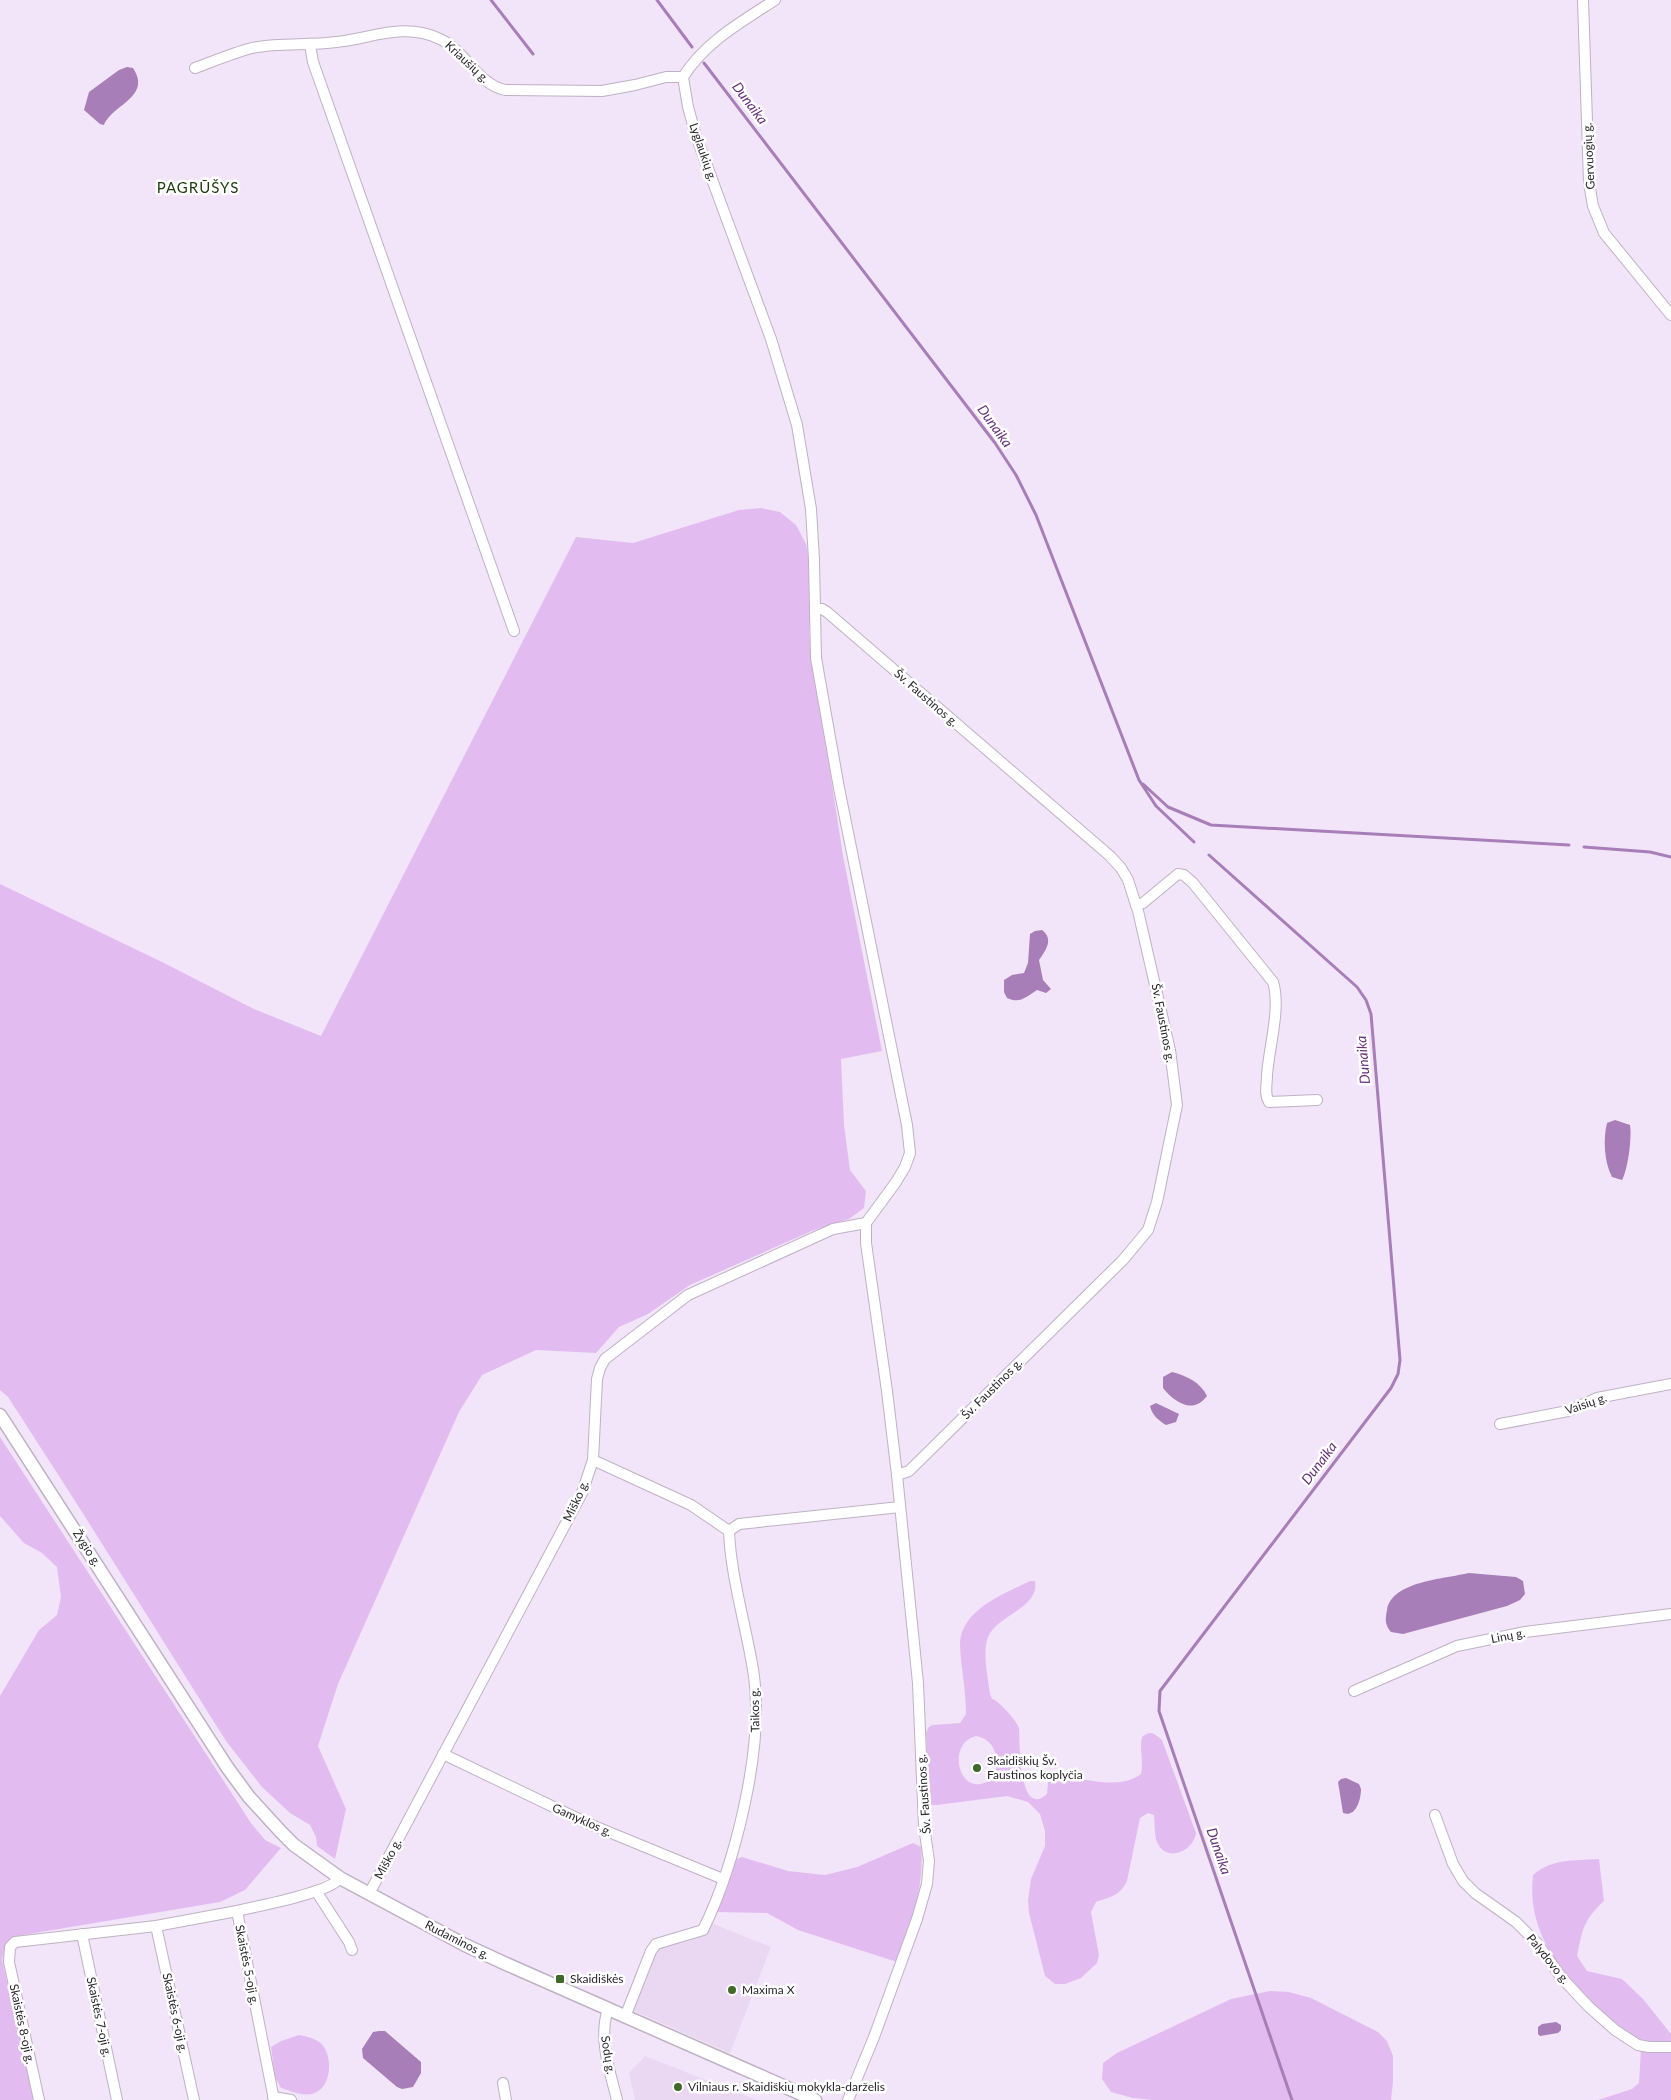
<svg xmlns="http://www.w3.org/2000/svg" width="1671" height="2100" font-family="Lato,sans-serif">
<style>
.built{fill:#ead7f1}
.green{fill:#e2bcf1;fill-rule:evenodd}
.water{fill:#a77eb7}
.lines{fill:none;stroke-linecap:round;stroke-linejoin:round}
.stream{stroke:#a77eb7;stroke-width:3}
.minor-casing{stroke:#bfb1c4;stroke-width:12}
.major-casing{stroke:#bfb1c4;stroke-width:15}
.minor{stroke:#fff;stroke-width:10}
.major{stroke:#fff;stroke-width:12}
.poi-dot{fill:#3e6927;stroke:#fff;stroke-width:2}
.labels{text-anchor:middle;stroke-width:5;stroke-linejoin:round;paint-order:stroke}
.street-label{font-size:12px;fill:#2a252c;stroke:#fff}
.poi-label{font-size:12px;fill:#2a252c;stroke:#fff;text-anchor:start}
.water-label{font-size:14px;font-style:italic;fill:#653178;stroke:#fff}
.quarter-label{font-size:15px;letter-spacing:1px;fill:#1c390b;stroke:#fff}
</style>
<rect width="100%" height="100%" fill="#f3e5f9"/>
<g class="built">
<polygon points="711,1923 771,1947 730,2053 634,2011 654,1951"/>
<polygon points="645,2056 757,2100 635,2100 629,2073"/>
</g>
<g class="green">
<polygon points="761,508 780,512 796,525 806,544 812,577 809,634 843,856 882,1051 841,1059 844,1125 850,1170 866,1191 864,1208 849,1219 814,1230 690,1285 648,1314 619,1327 596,1353 536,1350 482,1375 459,1412 338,1684 318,1746 346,1809 335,1859 317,1846 316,1837 310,1825 290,1813 262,1787 226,1741 77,1504 8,1397 0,1390 0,884 162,962 254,1009 321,1036 576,537 633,543 739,510"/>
<polygon points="0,1437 251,1823 265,1840 281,1848 245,1890 220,1902 17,1936 5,1946 2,1960 34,2100 0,2100 0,1696 39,1630 57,1615 61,1597 57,1567 42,1553 24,1543 0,1516"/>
<path d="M1030,1581h5c5,27 -38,34 -47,56 -6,16 0,40 2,57l2,5c6,1 25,22 27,29 1,13 -1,92 28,66l1,-12c29,-13 63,13 93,-8 3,-13 -2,-24 1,-37 8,-7 12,-4 20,3l34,93c-3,19 -30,30 -39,9 -3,-7 -2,-19 -3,-27l-6,-2 -8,5 -13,63c-7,15 -17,16 -31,21l-5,10 8,43 -2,8 -16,15 -16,6h-10l-10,-8 -16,-63 -1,-13 3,-21 14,-33v-15l-5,-17 -12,-12 -21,-6 -70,9h-5l-2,-3 -4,-70 3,-5 3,-2 28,-2 6,-9c0,-23 -5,-46 -6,-69 0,-35 44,-51 70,-64zM976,1736c16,3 22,16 20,32 -1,7 -5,12 -12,15 -26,10 -37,-40 -8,-47z"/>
<path d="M913,1843l8,4c4,40 -11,78 -24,115l-99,-32 -31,-17 -50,-1 17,-52 8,-3 46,14 37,4 32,-8z"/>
<path d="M1599,1859l5,42c-21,20 -21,27 -27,55l10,15 35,8 21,20 28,35v66h-73l34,-11 7,-6 2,-34c-50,-48 -117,-96 -108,-174 20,-17 40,-14 66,-16z"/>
<polygon points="1270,1991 1289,1992 1311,1998 1378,2032 1387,2041 1393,2056 1393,2082 1391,2100 1153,2100 1133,2098 1111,2092 1102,2079 1103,2063 1117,2053 1231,1999"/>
<path d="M299,2035c9,2 20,4 25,12 9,14 7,42 -12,47 -11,2 -21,-3 -31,-6l-6,-11 -4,-30 10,-6z"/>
</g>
<g class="water">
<path d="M127,67l6,1c19,29 -20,36 -29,57l-4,-1 -16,-14 5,-18 30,-22z"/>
<path d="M1042,930c12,9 4,20 -3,30l4,20 8,9 -5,4 -9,-3c-11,7 -17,14 -30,8l-3,-6v-12l8,-5 12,-2 4,-10 2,-29 5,-3z"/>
<path d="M1615,1120l15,5c2,12 -2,44 -8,55l-10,-3c-8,-15 -9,-38 -5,-54z"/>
<path d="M1172,1372c15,4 28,10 35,24 -14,19 -33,6 -44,-8v-11z"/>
<path d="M1156,1403l23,11 -3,8 -10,3c-7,-4 -14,-10 -16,-19z"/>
<path d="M1469,1573l47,4 7,4 2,13 -5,6 -13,6 -104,28 -12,-2c-6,-7 -6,-12 -4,-22 5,-29 57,-31 82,-37z"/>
<path d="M1346,1778l13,6 2,5c0,10 -5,29 -18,24l-5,-31 3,-3z"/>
<polygon points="1556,2022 1561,2025 1561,2030 1558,2033 1540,2036 1538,2034 1538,2027 1542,2024"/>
<polygon points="379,2031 385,2031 421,2062 421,2073 413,2087 402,2089 397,2087 363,2058 362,2049 373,2032"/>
</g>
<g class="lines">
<g class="stream">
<polyline points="491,0 533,54"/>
<polyline points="657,0 692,47"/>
<polyline points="704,63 995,443 1016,475 1036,515 1139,780 1156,806 1194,842"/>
<polyline points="1143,784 1168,807 1211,825 1569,845"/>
<polyline points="1584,847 1650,852 1671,857"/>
<polyline points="1209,855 1357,987 1366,1000 1371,1014 1400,1360 1398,1374 1391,1388 1160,1691 1159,1711 1292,2100"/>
</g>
<defs>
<g id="minor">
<path d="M775,0c-34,22 -70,42 -92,77l5,30 8,29 75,203 26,86 14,84 3,51 2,98 23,130 68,337 3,28 -5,14 -9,15 -30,41v20l21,148 10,84 21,208 6,143 5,35 -2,23 -10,35 -43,118 -26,63"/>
<polyline points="1583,0 1589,183 1593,206 1604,233 1671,315"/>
<polyline points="310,45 313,62 514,631"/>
<path d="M195,68c19,-7 38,-15 57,-20 27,-6 57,-2 84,-6 37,-4 68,-20 104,-3 26,12 37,45 65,51l97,1 33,-6 31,-8h17"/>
<polyline points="815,609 822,609 827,612 1110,856 1121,868 1128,880 1138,911 1170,1050 1177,1105 1157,1202 1148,1230 1123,1260 909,1471 897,1475"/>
<path d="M1136,905l7,-2 35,-29 6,1 9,8 80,99c8,26 -4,65 -6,93 0,10 -3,19 2,27l48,-2"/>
<polyline points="1500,1424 1568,1411 1597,1398 1671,1384"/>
<polyline points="593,1460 691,1505 729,1531"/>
<polyline points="1354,1691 1457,1646 1525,1632 1671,1614"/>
<polyline points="443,1754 587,1823 723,1879"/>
<polyline points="1435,1815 1453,1864 1463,1881 1475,1893 1516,1922 1537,1943 1561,1977 1588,2006 1615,2030 1638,2045 1649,2047 1671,2047"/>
<polyline points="316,1891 349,1942 352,1950"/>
<polyline points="369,1894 582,1493 593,1460 597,1379 600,1368 605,1359 688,1295 833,1229 866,1223"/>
<polyline points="156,1926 194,2100"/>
<polyline points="82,1934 117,2100"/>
<path d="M608,2009c-10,30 2,62 9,91"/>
<path d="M625,2017l26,-66 5,-7 47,-14c32,-65 61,-181 51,-254 -7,-48 -23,-96 -25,-145l10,-7 161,-17"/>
<polyline points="503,2083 506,2100"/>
<polyline points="273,2097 291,2100"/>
<polyline points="39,2100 9,1962 10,1947 15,1942 156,1926 237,1911"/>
<path d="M274,2100l-37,-189c20,-5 93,-18 103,-33"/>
</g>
<polyline id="major" points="0,1415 227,1767 249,1797 281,1832 294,1845 340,1878 465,1945 504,1963 815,2100"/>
</defs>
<use href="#minor" class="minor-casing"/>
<use href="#major" class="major-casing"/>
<use href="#minor" class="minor"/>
<use href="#major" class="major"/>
</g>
<g class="poi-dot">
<circle cx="977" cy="1768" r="5"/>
<rect x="555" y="1974" width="10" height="10" rx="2.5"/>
<circle cx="732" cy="1990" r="5"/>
<circle cx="678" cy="2087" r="5"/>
</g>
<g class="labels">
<g class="street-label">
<text transform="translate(467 62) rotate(43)" y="4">Kriaušių g.</text>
<text transform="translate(703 152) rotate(71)" y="4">Lyglaukių g.</text>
<text transform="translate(1589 156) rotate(-93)" y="4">Gervuogių g.</text>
<text transform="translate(926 698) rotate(41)" y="4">Šv. Faustinos g.</text>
<text transform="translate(1163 1023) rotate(79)" y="4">Šv. Faustinos g.</text>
<text transform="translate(992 1389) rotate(-45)" y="4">Šv. Faustinos g.</text>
<text transform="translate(1586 1404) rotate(-19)" y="4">Vaisių g.</text>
<text transform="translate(576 1501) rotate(-65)" y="4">Miško g.</text>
<text transform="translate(87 1548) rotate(57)" y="4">Žygio g.</text>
<text transform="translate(1508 1636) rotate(-11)" y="4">Linų g.</text>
<text transform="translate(755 1710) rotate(-91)" y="4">Taikos g.</text>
<text transform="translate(924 1794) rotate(-94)" y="4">Šv. Faustinos g.</text>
<text transform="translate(582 1820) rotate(24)" y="4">Gamyklos g.</text>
<text transform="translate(388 1859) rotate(-62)" y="4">Miško g.</text>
<text transform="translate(457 1940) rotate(27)" y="4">Rudaminos g.</text>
<text transform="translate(1548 1959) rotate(51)" y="4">Palydovo g.</text>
<text transform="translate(247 1965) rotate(79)" y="4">Skaistės 5-oji g.</text>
<text transform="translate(175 2013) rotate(78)" y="4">Skaistės 6-oji g.</text>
<text transform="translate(99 2017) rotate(78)" y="4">Skaistės 7-oji g.</text>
<text transform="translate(22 2024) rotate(78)" y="4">Skaistės 8-oji g.</text>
<text transform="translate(608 2055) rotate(81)" y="4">Sodų g.</text>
</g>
<g class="poi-label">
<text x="987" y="1765">Skaidiškių Šv.<tspan x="987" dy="14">Faustinos koplyčia</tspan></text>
<text x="570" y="1983">Skaidiškės</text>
<text x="742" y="1994">Maxima X</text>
<text x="688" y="2091">Vilniaus r. Skaidiškių mokykla-darželis</text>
</g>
<g class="water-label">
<text transform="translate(750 103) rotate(53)" y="5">Dunaika</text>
<text transform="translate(995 426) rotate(54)" y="5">Dunaika</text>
<text transform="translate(1363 1060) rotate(-95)" y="5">Dunaika</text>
<text transform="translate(1319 1463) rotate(-53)" y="5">Dunaika</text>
<text transform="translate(1219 1851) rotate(71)" y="5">Dunaika</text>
</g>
<g class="quarter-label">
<text x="198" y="193">PAGRŪŠYS</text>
</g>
</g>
</svg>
